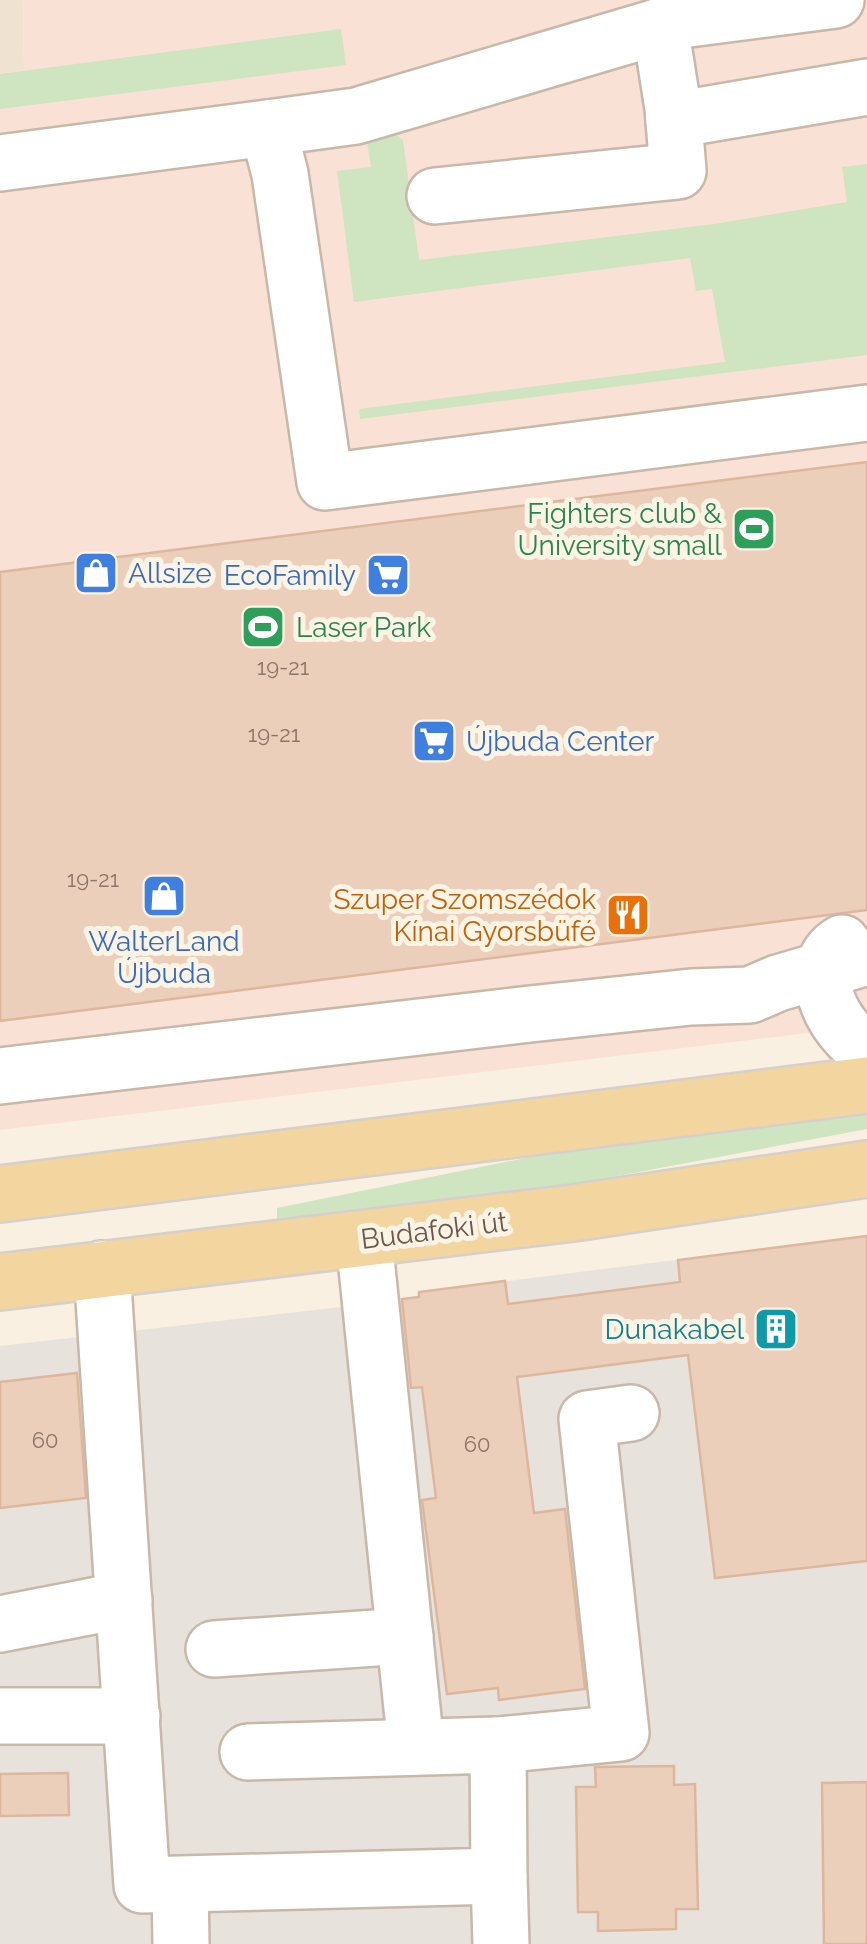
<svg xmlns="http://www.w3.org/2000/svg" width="867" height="1944" font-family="Raleway,sans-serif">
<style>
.residential{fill:#f0e2d0}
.commercial{fill:#f9e1d5}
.industrial{fill:#e8e2dc}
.green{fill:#cfe4c1}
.building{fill:#eccfbb;stroke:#dcb79e;stroke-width:2.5}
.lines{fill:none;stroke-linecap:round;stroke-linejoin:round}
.minor-casing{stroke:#c8b8aa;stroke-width:60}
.major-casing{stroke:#d6d0cd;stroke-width:60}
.minor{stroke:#fff;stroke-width:55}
.major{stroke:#f2d59f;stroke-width:55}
.labels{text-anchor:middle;stroke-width:10;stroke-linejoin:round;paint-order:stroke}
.number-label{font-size:22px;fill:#8d7667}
.leisure-label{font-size:28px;fill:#27864d;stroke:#fdf4e6;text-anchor:end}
.shop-label{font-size:28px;fill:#366cbe;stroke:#fdf4e6;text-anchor:start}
.food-label{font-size:28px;fill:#c56008;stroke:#fdf4e6;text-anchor:end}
.street-label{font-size:28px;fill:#6d584b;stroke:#fdf4e6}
.culture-label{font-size:28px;fill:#0d838f;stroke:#fdf4e6;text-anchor:end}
</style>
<rect width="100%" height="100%" fill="#f9f0e1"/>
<polygon class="residential" points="0,0 23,0 24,71 0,74"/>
<polygon class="commercial" points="23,0 867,0 867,1026 0,1130 0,74 24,70"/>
<polygon class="industrial" points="867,1236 867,1944 0,1944 0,1346 385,1302 419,1297 419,1292"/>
<g class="green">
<polygon points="341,29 346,65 0,109 0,74"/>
<polygon points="385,126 403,140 419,260 714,224 847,202 842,167 867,164 867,355 360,419 359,409 725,362 712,289 696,291 690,258 354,302 337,171 371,167 365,129"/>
<polygon points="867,1113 867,1129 580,1183 277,1221 277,1208 555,1152"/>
</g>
<g class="building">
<polygon points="867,462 867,910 0,1021 0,572"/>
<polygon points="867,1236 867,1561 715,1578 688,1355 517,1377 534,1513 565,1509 585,1689 499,1700 498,1688 447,1694 422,1500 436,1498 422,1387 411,1388 402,1299 419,1297 419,1292 505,1281 508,1304 680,1282 678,1260"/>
<polygon points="77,1373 86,1498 0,1508 0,1382"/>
<polygon points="674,1766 674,1785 695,1784 698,1909 676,1909 676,1929 598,1931 598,1912 578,1912 576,1787 596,1787 595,1767"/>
<polygon points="68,1773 69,1815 0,1816 0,1774"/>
<polygon points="867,1782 867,1944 824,1944 822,1783"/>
</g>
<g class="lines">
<defs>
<g id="minor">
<polyline points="674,120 867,87"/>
<polyline points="268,128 356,116 681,20 836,0"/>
<polyline points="0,163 268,128 280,174 325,482 867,413"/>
<polyline points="435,196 678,171 673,108 660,26"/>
<path d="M842,943c-41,25 -8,89 25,107"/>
<polyline points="0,1076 530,1014 691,997 750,995 778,983 867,957"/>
<polyline points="364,1239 416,1747"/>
<polyline points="102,1269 142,1885 499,1876 498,1745 621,1733 587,1419 631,1413"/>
<polyline points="0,1624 124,1600"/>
<polyline points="214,1649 405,1636"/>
<polyline points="0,1716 132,1716"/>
<polyline points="248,1752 498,1745"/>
<polyline points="499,1876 501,1944"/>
<polyline points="180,1885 181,1944"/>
</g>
<g id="major">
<polyline points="0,1194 867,1085"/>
<polyline points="0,1282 573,1213 867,1169"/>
</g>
</defs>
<use href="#minor" class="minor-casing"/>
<use href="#major" class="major-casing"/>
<use href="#minor" class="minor"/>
<use href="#major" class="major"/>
</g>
<defs>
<symbol id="stadium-square" viewBox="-11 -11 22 22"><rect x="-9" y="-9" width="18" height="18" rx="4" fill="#2e9e5b" stroke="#fdf4e6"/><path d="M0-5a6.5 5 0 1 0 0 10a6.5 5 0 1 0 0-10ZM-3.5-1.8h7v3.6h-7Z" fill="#fff"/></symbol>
<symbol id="shop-square" viewBox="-11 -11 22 22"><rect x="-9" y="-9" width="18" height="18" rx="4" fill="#3f7fe0" stroke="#fdf4e6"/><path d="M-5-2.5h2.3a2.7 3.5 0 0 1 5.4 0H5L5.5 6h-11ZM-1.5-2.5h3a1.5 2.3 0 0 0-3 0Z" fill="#fff"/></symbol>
<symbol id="supermarket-square" viewBox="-11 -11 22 22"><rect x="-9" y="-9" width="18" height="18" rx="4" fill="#3f7fe0" stroke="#fdf4e6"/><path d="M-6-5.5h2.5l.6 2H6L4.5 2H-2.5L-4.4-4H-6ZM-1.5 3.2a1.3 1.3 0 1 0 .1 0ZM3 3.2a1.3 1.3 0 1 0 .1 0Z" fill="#fff"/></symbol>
<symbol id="restaurant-square" viewBox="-11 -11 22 22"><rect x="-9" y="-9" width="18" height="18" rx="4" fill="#e8710a" stroke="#fdf4e6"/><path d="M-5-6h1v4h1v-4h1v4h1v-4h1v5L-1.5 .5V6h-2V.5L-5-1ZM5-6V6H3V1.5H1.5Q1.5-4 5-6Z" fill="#fff"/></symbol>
<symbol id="building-square" viewBox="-11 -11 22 22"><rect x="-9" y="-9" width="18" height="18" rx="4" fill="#0f9aa8" stroke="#fdf4e6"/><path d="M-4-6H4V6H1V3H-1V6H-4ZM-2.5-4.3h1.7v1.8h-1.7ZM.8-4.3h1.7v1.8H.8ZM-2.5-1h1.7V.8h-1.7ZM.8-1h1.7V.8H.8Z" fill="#fff"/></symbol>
</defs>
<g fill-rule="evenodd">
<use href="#stadium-square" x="729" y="504" width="50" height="50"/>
<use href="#shop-square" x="71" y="548" width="50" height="50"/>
<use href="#supermarket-square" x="363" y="550" width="50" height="50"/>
<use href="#stadium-square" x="238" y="602" width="50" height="50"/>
<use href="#supermarket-square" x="409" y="716" width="50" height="50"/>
<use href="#shop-square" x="139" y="871" width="50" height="50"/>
<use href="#restaurant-square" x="603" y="890" width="50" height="50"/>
<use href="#building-square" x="751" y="1304" width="50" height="50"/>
</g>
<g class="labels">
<g class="number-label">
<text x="283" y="675">19-21</text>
<text x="274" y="742">19-21</text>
<text x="93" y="887">19-21</text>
<text x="45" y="1448">60</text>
<text x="477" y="1452">60</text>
</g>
<g class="leisure-label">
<text x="722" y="523">Fighters club &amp;<tspan x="722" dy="32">University small</tspan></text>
<text x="296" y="637" text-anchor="start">Laser Park</text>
</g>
<g class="shop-label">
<text x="128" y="583">Allsize</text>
<text x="356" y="585" text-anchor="end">EcoFamily</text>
<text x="466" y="751">Újbuda Center</text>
<text x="164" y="951" text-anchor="middle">WalterLand<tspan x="164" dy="32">Újbuda</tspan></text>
</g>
<g class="food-label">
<text x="596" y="909">Szuper Szomszédok<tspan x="596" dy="32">Kínai Gyorsbüfé</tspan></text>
</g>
<g class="street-label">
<text transform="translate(434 1230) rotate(-7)" y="10">Budafoki út</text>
</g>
<g class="culture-label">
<text x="744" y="1339">Dunakabel</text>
</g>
</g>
</svg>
